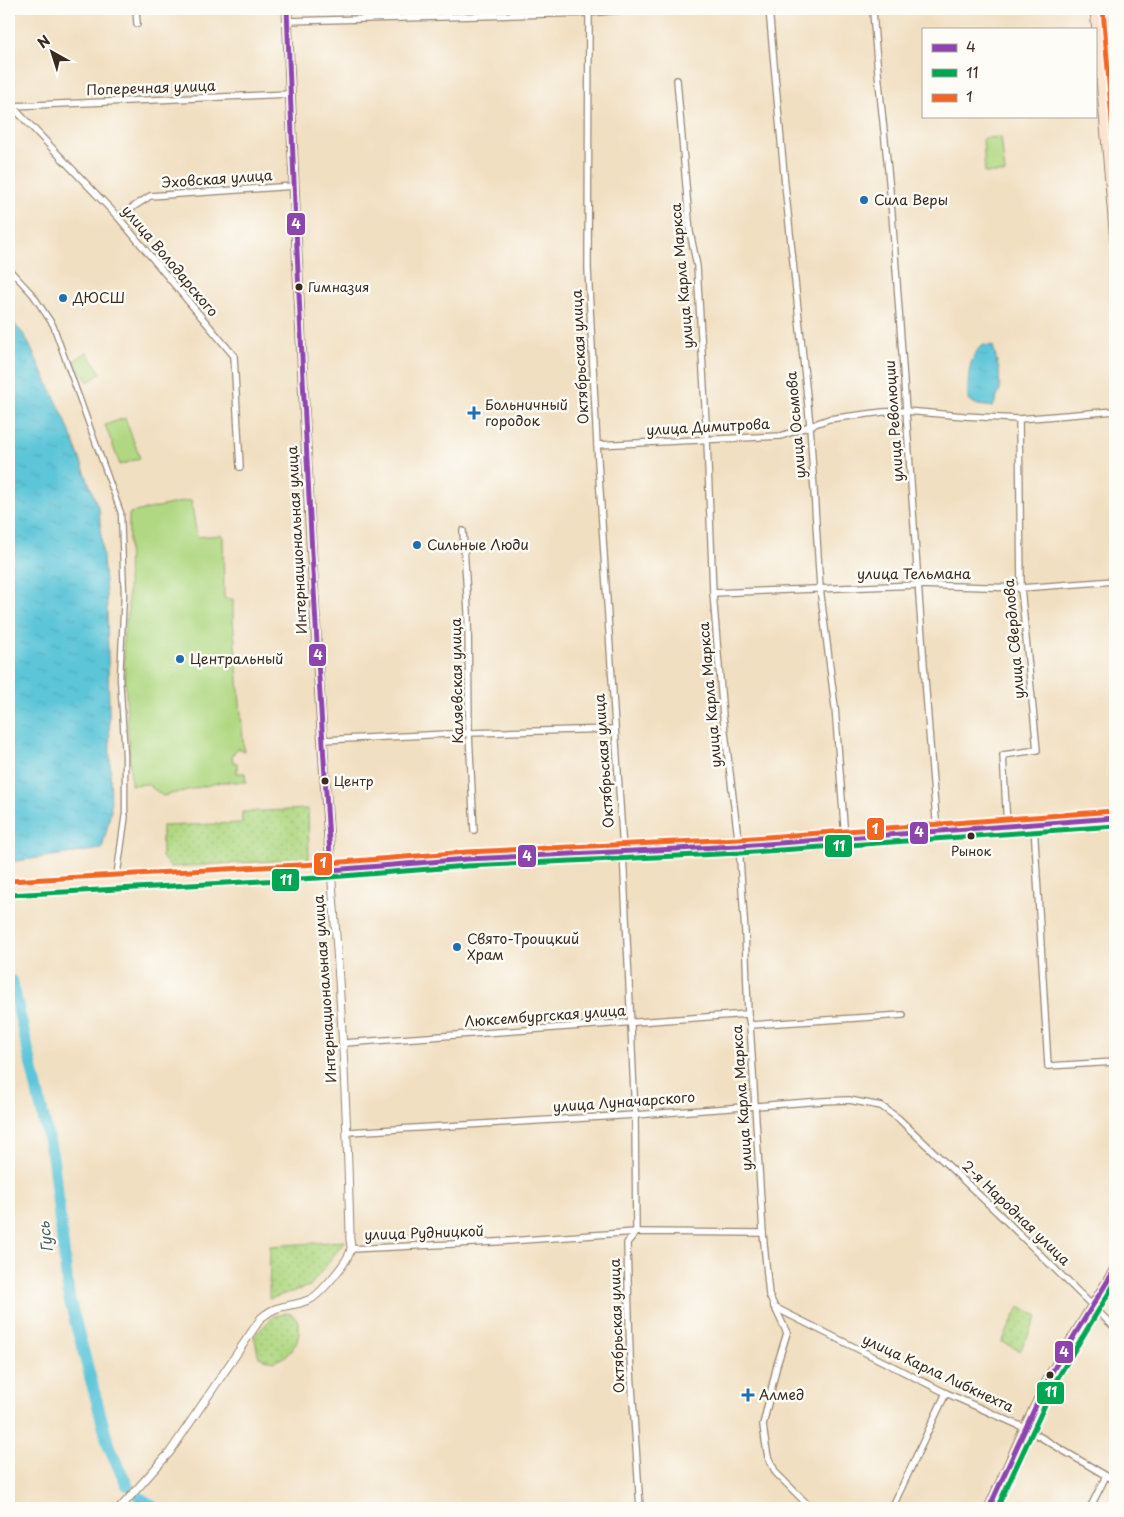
<svg xmlns="http://www.w3.org/2000/svg" width="1124" height="1517" font-family="'Playpen Sans',sans-serif">
<style>
.park{fill:url(#park-dots);stroke:#768150}
.pitch{fill:#b0d882;stroke:#768150}
.water{fill:url(#water-ripples);stroke:#4c787b}
.lines{fill:none;stroke-linecap:round;stroke-linejoin:round}
.river{stroke:#5cc5d8;stroke-width:12}
.pedestrian-casing{stroke:#968470;stroke-width:7}
.minor-casing{stroke:#968470;stroke-width:8}
.tertiary-casing{stroke:#968470;stroke-width:9}
.secondary-casing{stroke:#968470;stroke-width:11}
.pedestrian{stroke:#fff;stroke-width:4.5}
.minor{stroke:#fff;stroke-width:5.5}
.tertiary{stroke:#fff;stroke-width:7}
.secondary{stroke:#fce5d0;stroke-width:9}
.bus-1-casing{stroke:#fdfcf7;stroke-width:9}
.bus-2-casing{stroke:#fdfcf7;stroke-width:9}
.bus-3-casing{stroke:#fdfcf7;stroke-width:9}
.bus-1{stroke:#8e44ad;stroke-width:5}
.bus-2{stroke:#00a651;stroke-width:5}
.bus-3{stroke:#f26522;stroke-width:5}
.poi-dot{fill:#1f6fb2;stroke:#fdfcf7;stroke-width:2}
.bus-dot{fill:#3b2a1e;stroke:#fdfcf7;stroke-width:2}
.labels{text-anchor:middle;stroke-width:5;stroke-linejoin:round;paint-order:stroke}
.bus-label{font-size:13px;fill:#3b2a1e;stroke:#fdfcf7;text-anchor:start}
.street-label{font-size:14px;fill:#3b2a1e;stroke:#fdfcf7}
.poi-label{font-size:14px;fill:#3b2a1e;stroke:#fdfcf7;text-anchor:start}
.water-label{font-size:15px;font-style:italic;fill:#47605f;stroke:#fdfcf7}
.line-badge{stroke:#fdfcf7;stroke-width:2}
.badge-label{font-size:14px;text-anchor:middle;font-weight:bold;fill:#fff}
</style>
<defs>
<pattern id="park-dots" width="8" height="8" patternUnits="userSpaceOnUse" patternTransform="scale(1.25)"><rect width="8" height="8" fill="#b0d882"/><path d="M2 2h.1M6 6h.1" fill="none" stroke="#98ba70" stroke-width="1.8" stroke-linecap="round"/></pattern>
<pattern id="water-ripples" width="26" height="14" patternUnits="userSpaceOnUse" patternTransform="scale(1.25)"><rect width="26" height="14" fill="#5cc5d8"/><path d="M2 4q2-2 4 0t4 0M15 11q2-2 4 0t4 0" fill="none" stroke="#51a9b9"/></pattern>
</defs>
<rect width="100%" height="100%" fill="#fdfcf7"/>
<filter id="ink" filterUnits="userSpaceOnUse"><feTurbulence type="fractalNoise" baseFrequency=".02" numOctaves="2"/><feDisplacementMap in="SourceGraphic" scale="10" xChannelSelector="R" yChannelSelector="G"/><feConvolveMatrix kernelMatrix="1 2 1 2 8 2 1 2 1" color-interpolation-filters="sRGB"/></filter>
<filter id="wash" filterUnits="userSpaceOnUse"><feTurbulence type="fractalNoise" baseFrequency=".0096" numOctaves="4" result="noise"/><feDisplacementMap in="SourceGraphic" scale="20" xChannelSelector="R" yChannelSelector="G"/><feGaussianBlur stdDeviation="1.12" result="paint"/><feColorMatrix in="noise" values="0 0 0 0 0 0 0 0 0 0 0 0 0 0 0 0 0 1.4 0 .05"/><feComposite in="paint" operator="in"/></filter>
<g filter="url(#wash)">
<rect width="100%" height="100%" fill="#f1dfc1"/>
<g class="park">
<polygon points="308,809 309,859 170,867 162,857 162,826 242,823 242,812"/>
<polygon points="345,1241 310,1286 269,1299 270,1246"/>
<polygon points="1019,1307 1038,1316 1020,1351 1002,1342"/>
<path d="M287,1313c1,0 7,3 8,4 10,11 1,32 -10,39 -4,3 -8,4 -12,6l-14,-5 -5,-21 20,-20z"/>
</g>
<g class="pitch">
<polygon points="1001,137 1005,173 985,173 983,138"/>
<polygon points="87,352 101,373 88,382 74,361"/>
<polygon points="125,418 140,458 120,465 105,425"/>
<polygon points="191,500 197,537 223,535 224,598 233,599 233,619 244,751 238,748 232,755 233,762 237,763 237,773 245,773 246,782 221,782 163,796 147,784 131,785 123,641 128,608 129,515 130,513"/>
</g>
<g class="water">
<polygon points="9,318 25,336 65,419 99,510 107,606 111,811 102,849 9,862"/>
<path d="M982,345l11,1 6,24 1,20 -7,17 -15,-2 -10,-5c0,-20 -1,-40 14,-55z"/>
</g>
<g class="lines">
<g class="river">
<polyline points="12,981 53,1159 69,1298 109,1447 127,1485"/>
<polyline points="140,1498 155,1508"/>
</g>
</g>
</g>
<g filter="url(#ink)">
<g class="lines">
<defs>
<polyline id="pedestrian" points="9,269 33,295 53,325 121,513 124,594 120,678 125,755 125,817"/>
<g id="minor">
<polyline points="136,9 137,24"/>
<polyline points="589,9 588,269 597,445 623,851 635,1115 636,1232 627,1243 630,1356 640,1508"/>
<polyline points="769,9 785,185 810,425 820,588 835,707 845,838"/>
<path d="M873,9c4,73 15,145 20,219 15,201 27,402 44,603"/>
<polyline points="287,21 589,13 631,9"/>
<polyline points="677,80 690,232 697,266 707,440 713,593 723,716 739,846 745,932 748,1014 750,1025 763,1233 769,1295 787,1333 777,1365 763,1425 765,1440 768,1457 776,1473 811,1508"/>
<polyline points="9,103 118,217 234,356 240,467"/>
<polyline points="12,106 290,94"/>
<polyline points="118,217 150,196 294,186"/>
<polyline points="597,445 781,436 829,419 883,412 906,411 964,416 1019,419 1115,411"/>
<polyline points="463,531 468,611 469,733 474,830"/>
<polyline points="713,593 918,585 1021,588 1115,581"/>
<polyline points="323,740 469,733 615,729"/>
<polyline points="1034,824 1048,1066 1115,1062"/>
<polyline points="1007,826 1003,755 1037,750 1021,588 1019,419"/>
<polyline points="116,882 125,817"/>
<polyline points="750,1025 903,1015"/>
<polyline points="344,1043 748,1014"/>
<polyline points="348,1132 635,1115 822,1101 849,1100 881,1106 898,1118 998,1213 1115,1328"/>
<polyline points="351,1249 494,1242 636,1232 763,1233"/>
<polyline points="774,1307 946,1393 1025,1428 1115,1481"/>
<polyline points="892,1508 946,1393"/>
<polyline points="1090,1508 1106,1476"/>
</g>
<path id="tertiary" d="M120,1508l50,-56 91,-134c14,-12 22,-11 39,-15 3,-1 8,-3 11,-4 10,-6 39,-39 40,-51 0,-5 -2,-10 -1,-15 -3,-121 -9,-242 -19,-363l136,-11 272,-13 376,-28"/>
<g id="secondary">
<polyline points="1095,9 1115,241"/>
<path d="M9,888l322,-18c-20,-287 -33,-574 -44,-861"/>
<polyline points="989,1508 1025,1428 1050,1375 1115,1269"/>
</g>
</defs>
<use href="#pedestrian" class="pedestrian-casing"/>
<use href="#minor" class="minor-casing"/>
<use href="#tertiary" class="tertiary-casing"/>
<use href="#secondary" class="secondary-casing"/>
<use href="#pedestrian" class="pedestrian"/>
<use href="#minor" class="minor"/>
<use href="#tertiary" class="tertiary"/>
<use href="#secondary" class="secondary"/>
<defs>
<g id="bus-1">
<path d="M287,9c11,287 25,574 44,861"/>
<polyline points="331,870 467,859 739,846 1115,818"/>
<polyline points="989,1508 1050,1375 1115,1269"/>
</g>
<g id="bus-2">
<polyline points="9,895 318,878 467,866 740,853 1115,826"/>
<polyline points="997,1508 1057,1379 1115,1283"/>
</g>
<g id="bus-3">
<polyline points="1103,9 1115,157"/>
<polyline points="9,881 317,864 467,852 739,839 1114,811"/>
</g>
</defs>
<use href="#bus-1" class="bus-1-casing"/>
<use href="#bus-2" class="bus-2-casing"/>
<use href="#bus-3" class="bus-3-casing"/>
<use href="#bus-1" class="bus-1"/>
<use href="#bus-2" class="bus-2"/>
<use href="#bus-3" class="bus-3"/>
</g>
</g>
<g class="poi-dot">
<circle cx="864" cy="200" r="5"/>
<circle cx="63" cy="298" r="5"/>
<path d="M471.5 405.5h5v5h5v5h-5v5h-5v-5h-5v-5h5z"/>
<circle cx="417" cy="545" r="5"/>
<circle cx="180" cy="659" r="5"/>
<circle cx="457" cy="947" r="5"/>
<path d="M745.5 1387.5h5v5h5v5h-5v5h-5v-5h-5v-5h5z"/>
</g>
<g class="bus-dot">
<circle cx="299" cy="287" r="4.5"/>
<circle cx="325" cy="781" r="4.5"/>
<circle cx="971" cy="836" r="4.5"/>
<circle cx="1050" cy="1375" r="4.5"/>
</g>
<g class="labels">
<g class="bus-label">
<text x="308" y="292">Гимназия</text>
<text x="334" y="786">Центр</text>
<text x="971" y="856" text-anchor="middle">Рынок</text>
</g>
<g class="street-label">
<text transform="translate(151 88) rotate(-2)" y="5">Поперечная улица</text>
<text transform="translate(217 179) rotate(-4)" y="5">Эховская улица</text>
<text transform="translate(170 261) rotate(50)" y="5">улица Володарского</text>
<text transform="translate(682 276) rotate(-95)" y="5">улица Карла Маркса</text>
<text transform="translate(580 357) rotate(-93)" y="5">Октябрьская улица</text>
<text transform="translate(894 421) rotate(-94)" y="5">улица Революции</text>
<text transform="translate(796 425) rotate(-95)" y="5">улица Осьмова</text>
<text transform="translate(708 427) rotate(-3)" y="5">улица Димитрова</text>
<text transform="translate(297 540) rotate(-93)" y="5">Интернациональная улица</text>
<text x="914" y="579">улица Тельмана</text>
<text transform="translate(1014 639) rotate(-95)" y="5">улица Свердлова</text>
<text transform="translate(457 681) rotate(-91)" y="5">Каляевская улица</text>
<text transform="translate(710 695) rotate(-95)" y="5">улица Карла Маркса</text>
<text transform="translate(604 761) rotate(-94)" y="5">Октябрьская улица</text>
<text transform="translate(325 989) rotate(-94)" y="5">Интернациональная улица</text>
<text transform="translate(545 1016) rotate(-4)" y="5">Люксембургская улица</text>
<text transform="translate(742 1098) rotate(-94)" y="5">улица Карла Маркса</text>
<text transform="translate(624 1102) rotate(-4)" y="5">улица Луначарского</text>
<text transform="translate(1016 1213) rotate(44)" y="5">2-я Народная улица</text>
<text transform="translate(424 1233) rotate(-2)" y="5">улица Рудницкой</text>
<text transform="translate(617 1326) rotate(-92)" y="5">Октябрьская улица</text>
<text transform="translate(938 1373) rotate(25)" y="5">улица Карла Либкнехта</text>
</g>
<g class="poi-label">
<text x="874" y="205">Сила Веры</text>
<text x="73" y="303">ДЮСШ</text>
<text x="485" y="410">Больничный<tspan x="485" dy="16">городок</tspan></text>
<text x="427" y="550">Сильные Люди</text>
<text x="190" y="664">Центральный</text>
<text x="467" y="944">Свято-Троицкий<tspan x="467" dy="16">Храм</tspan></text>
<text x="759" y="1400">Алмед</text>
</g>
<g class="water-label">
<text transform="translate(46 1237) rotate(-97)" y="5">Гусь</text>
</g>
</g>
<g class="line-badge">
<rect x="286" y="212" width="20" height="24" rx="5" fill="#8e44ad"/>
<rect x="308" y="643" width="19" height="24" rx="5" fill="#8e44ad"/>
<rect x="866" y="817" width="19" height="24" rx="5" fill="#f26522"/>
<rect x="909" y="821" width="20" height="24" rx="5" fill="#8e44ad"/>
<rect x="824" y="834" width="29" height="24" rx="5" fill="#00a651"/>
<rect x="517" y="844" width="20" height="24" rx="5" fill="#8e44ad"/>
<rect x="313" y="852" width="20" height="24" rx="5" fill="#f26522"/>
<rect x="271" y="868" width="29" height="24" rx="5" fill="#00a651"/>
<rect x="1054" y="1340" width="20" height="24" rx="5" fill="#8e44ad"/>
<rect x="1036" y="1381" width="29" height="24" rx="5" fill="#00a651"/>
</g>
<g class="badge-label">
<text x="296" y="229">4</text>
<text x="318" y="660">4</text>
<text x="875" y="834">1</text>
<text x="919" y="837">4</text>
<text x="839" y="851">11</text>
<text x="527" y="861">4</text>
<text x="323" y="868">1</text>
<text x="286" y="885">11</text>
<text x="1064" y="1357">4</text>
<text x="1051" y="1397">11</text>
</g>
<rect width="1124" height="1517" fill="none" stroke="#fdfcf7" stroke-width="30"/>
<rect x="922" y="28" width="175" height="90" fill="#fdfcf7" stroke="#afa8a0"/>
<rect x="932" y="44" width="25" height="8" fill="#8e44ad" stroke="#afa8a0"/>
<text x="966" y="52" font-size="15" fill="#3b2a1e">4</text>
<rect x="932" y="69" width="25" height="8" fill="#00a651" stroke="#afa8a0"/>
<text x="966" y="78" font-size="15" fill="#3b2a1e">11</text>
<rect x="932" y="94" width="25" height="8" fill="#f26522" stroke="#afa8a0"/>
<text x="966" y="102" font-size="15" fill="#3b2a1e">1</text>
<g transform="translate(52 52) rotate(321)" stroke="#fdfcf7" stroke-width="4" paint-order="stroke">
<path d="M0-4L9 19L0 12L-9 19Z" fill="#3b2a1e"/>
<text y="-8" font-size="14" font-weight="bold" text-anchor="middle" fill="#3b2a1e">N</text>
</g>
</svg>
